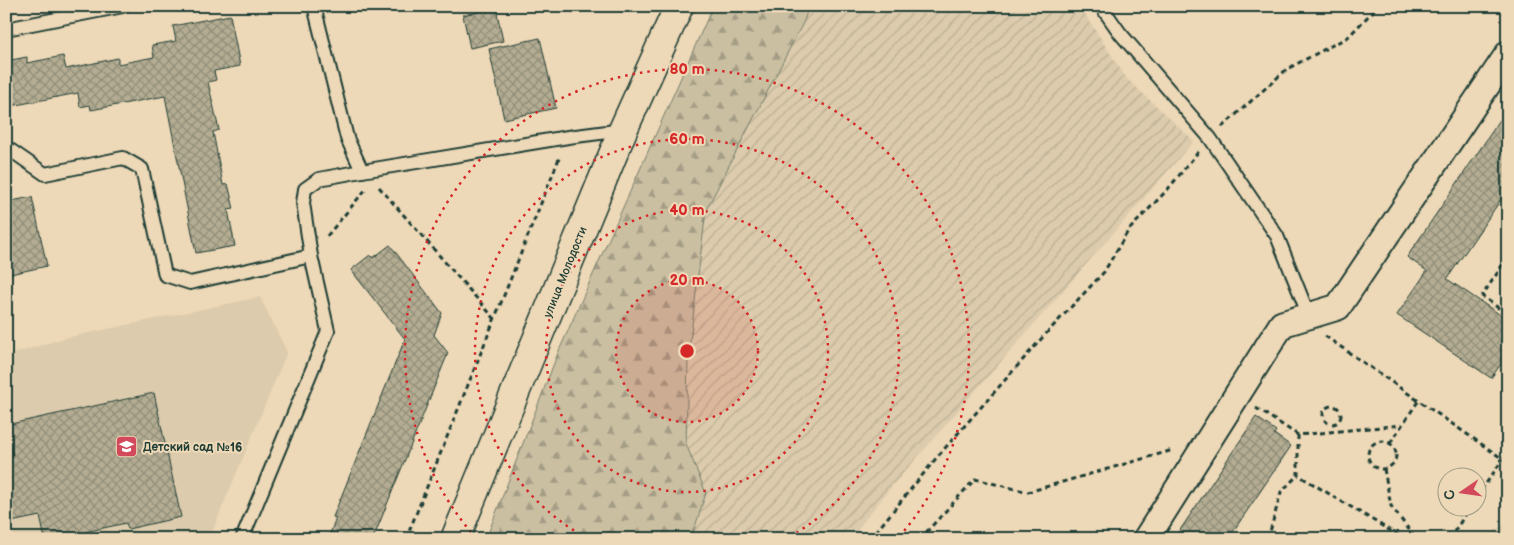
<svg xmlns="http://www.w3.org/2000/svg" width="1514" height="545" font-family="'Balsamiq Sans',sans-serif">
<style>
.built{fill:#dccbac}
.industrial{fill:url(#industrial-furrows)}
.forest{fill:url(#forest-firs);stroke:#757e6b}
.building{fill:url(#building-cross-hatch);stroke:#1f3d34}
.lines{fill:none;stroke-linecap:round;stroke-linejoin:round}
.lane-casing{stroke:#1f3d34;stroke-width:16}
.street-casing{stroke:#1f3d34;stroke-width:29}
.secondary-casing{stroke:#1f3d34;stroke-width:31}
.path{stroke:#1f3d34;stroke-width:3;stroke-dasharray:5 4;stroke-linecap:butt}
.lane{stroke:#edd8b7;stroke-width:12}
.street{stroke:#edd8b7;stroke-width:25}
.secondary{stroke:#edd8b7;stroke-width:28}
.ring{fill:none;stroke:#d62828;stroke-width:2.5;stroke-dasharray:2.5 5}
.labels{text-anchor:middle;stroke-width:4;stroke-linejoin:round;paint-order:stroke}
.street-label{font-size:12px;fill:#1f3d34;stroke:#edd8b7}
.poi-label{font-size:12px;font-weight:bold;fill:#1f3d34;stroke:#edd8b7;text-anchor:start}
.centre{fill:#d62828;stroke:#edd8b7;stroke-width:2.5}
.ring-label{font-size:15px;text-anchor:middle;font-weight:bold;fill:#d62828;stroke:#edd8b7;stroke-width:4;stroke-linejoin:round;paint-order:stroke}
</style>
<defs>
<pattern id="industrial-furrows" width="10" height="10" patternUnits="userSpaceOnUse" patternTransform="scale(1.25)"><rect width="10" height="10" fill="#dccbac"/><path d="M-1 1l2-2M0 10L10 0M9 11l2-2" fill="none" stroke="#bcaf95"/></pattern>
<pattern id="forest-firs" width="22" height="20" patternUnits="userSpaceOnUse" patternTransform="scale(1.25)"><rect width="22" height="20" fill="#cbbfa2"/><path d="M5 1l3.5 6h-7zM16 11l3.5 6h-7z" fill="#a49c85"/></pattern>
<pattern id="building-cross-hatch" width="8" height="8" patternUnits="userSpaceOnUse" patternTransform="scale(1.25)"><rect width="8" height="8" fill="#b4ad93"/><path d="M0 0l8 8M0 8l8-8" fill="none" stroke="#928e79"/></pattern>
</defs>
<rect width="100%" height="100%" fill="#edd8b7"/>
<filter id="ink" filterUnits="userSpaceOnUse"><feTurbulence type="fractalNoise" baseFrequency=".02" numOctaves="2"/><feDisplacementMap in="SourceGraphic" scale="10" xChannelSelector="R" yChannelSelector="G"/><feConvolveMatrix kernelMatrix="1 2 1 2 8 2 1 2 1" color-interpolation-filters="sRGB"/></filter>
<g filter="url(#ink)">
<g class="built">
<polygon points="260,297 287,352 209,539 6,539 6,356 65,338"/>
<polygon points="1508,522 1508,539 1482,539"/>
</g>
<polygon class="industrial" points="798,6 1080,6 1126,78 1194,141 886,493 850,539 677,539 677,437 698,228"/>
<polygon class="forest" points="713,6 809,6 804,21 706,210 688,359 686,444 706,493 691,539 486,539 558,353"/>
<g class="building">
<polygon points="496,8 503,41 470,48 463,15"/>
<polygon points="230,15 240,66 214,71 216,80 208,82 219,130 213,132 223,185 228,184 234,209 228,210 235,246 196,253 165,96 91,110 90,105 80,107 78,93 6,107 6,61 27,57 27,63 63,56 66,69 118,58 118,64 154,57 152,45 176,41 173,26"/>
<polygon points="540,38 556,108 504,119 489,49"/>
<polygon points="1508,108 1508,189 1447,279 1508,320 1508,354 1491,378 1397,315 1427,271 1407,257"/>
<polygon points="32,197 47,266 6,275 6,202"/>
<polygon points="390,245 442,313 434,335 448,353 373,539 328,539 336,518 333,517 405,339 351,270 370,255 373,258"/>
<polygon points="154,393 181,517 128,529 126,523 53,539 45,539 40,516 6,523 6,457 13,457 6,425"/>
<polygon points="1256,417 1276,431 1274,434 1291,446 1228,539 1174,539"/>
</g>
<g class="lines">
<defs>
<g id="lane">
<polyline points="314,6 347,138 362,171"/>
<polyline points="1101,6 1120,33 1210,138 1277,236 1309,316"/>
<polyline points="6,29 123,6"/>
<polyline points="6,147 45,174 123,158 142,169 165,275 190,283 311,256"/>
<polyline points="242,539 328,331 311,256 303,203 305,189 319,179 362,171 568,137 623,130"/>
</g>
<polyline id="street" points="1146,539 1282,324 1338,307 1508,54"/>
<polyline id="secondary" points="455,539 623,130 679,6"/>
</defs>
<use href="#lane" class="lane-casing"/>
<use href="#street" class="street-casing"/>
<use href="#secondary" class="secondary-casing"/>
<g class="path">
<polyline points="1222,127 1287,69 1348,37 1378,6"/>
<polyline points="379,187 495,319"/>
<polyline points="327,236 366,189"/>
<polyline points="1508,257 1482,296 1508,315"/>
<polyline points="1325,336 1503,459 1508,458"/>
<circle cx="1332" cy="415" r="9"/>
<polyline points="1256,408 1298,435 1402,425"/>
<polyline points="1298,435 1298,475 1404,539"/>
<circle cx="1382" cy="455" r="14"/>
<polyline points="1390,443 1419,400"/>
<polyline points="1384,469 1391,506 1413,535"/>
<polyline points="1476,498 1508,452"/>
<polyline points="406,539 560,156"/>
<polyline points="870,539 938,456 1042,338 1104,272 1128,231 1168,189 1199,151"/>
<polyline points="920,539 975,479 1028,492 1173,450"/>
<polyline points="1268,539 1281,492 1298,475"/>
<polyline points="1449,539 1470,508"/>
</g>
<use href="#lane" class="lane"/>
<use href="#street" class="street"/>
<use href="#secondary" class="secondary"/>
</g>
</g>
<circle cx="687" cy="351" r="71" fill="#d62828" fill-opacity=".12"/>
<g class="ring">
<circle cx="687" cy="351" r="71"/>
<circle cx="687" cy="351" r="141"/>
<path d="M587 538A212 212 0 1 1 787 538"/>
<path d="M476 538A282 282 0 1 1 898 538"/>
</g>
<defs>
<symbol id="school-square" viewBox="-11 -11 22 22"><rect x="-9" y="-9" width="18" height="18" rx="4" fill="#d1495b" stroke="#edd8b7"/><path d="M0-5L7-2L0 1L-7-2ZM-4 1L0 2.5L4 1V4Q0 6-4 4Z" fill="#fff"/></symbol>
</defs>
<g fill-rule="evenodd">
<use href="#school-square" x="114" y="434" width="25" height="25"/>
</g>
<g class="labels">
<g class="street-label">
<text transform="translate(565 272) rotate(-68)" y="4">улица Молодости</text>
</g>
<g class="poi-label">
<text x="143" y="451">Детский сад №16</text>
</g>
</g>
<circle cx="687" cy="351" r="8" class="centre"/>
<g class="ring-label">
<text x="687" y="74">80 m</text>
<text x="687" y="144">60 m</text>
<text x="687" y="215">40 m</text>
<text x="687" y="285">20 m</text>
</g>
<rect width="1514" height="545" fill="none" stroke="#edd8b7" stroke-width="25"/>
<rect x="12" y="12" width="1489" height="520" fill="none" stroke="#1f3d34" stroke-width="2" filter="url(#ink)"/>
<g transform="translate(1462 492) rotate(257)"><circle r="24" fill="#edd8b7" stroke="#9b9a83"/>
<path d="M0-4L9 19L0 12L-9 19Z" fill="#d1495b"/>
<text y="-8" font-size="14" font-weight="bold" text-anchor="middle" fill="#1f3d34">С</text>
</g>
</svg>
